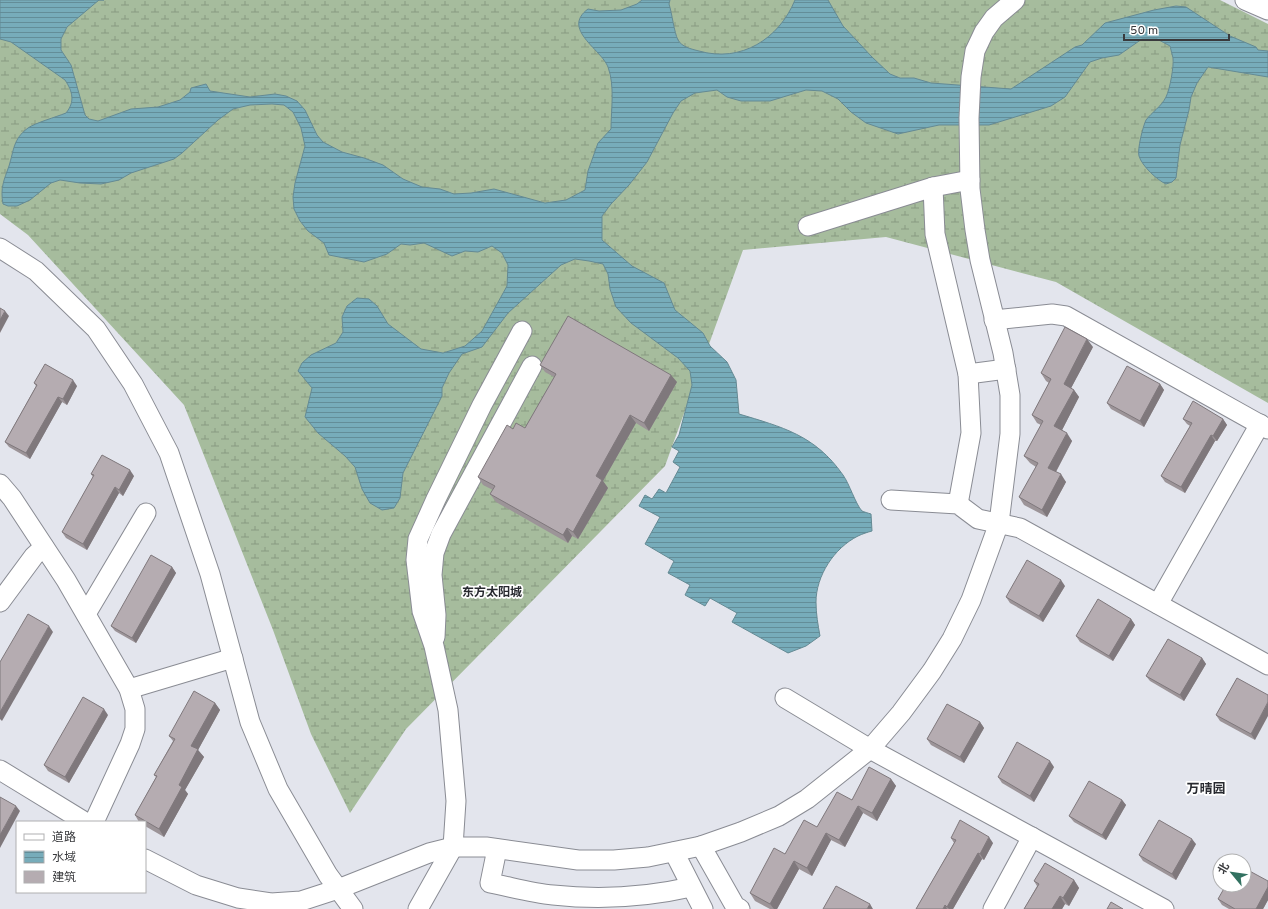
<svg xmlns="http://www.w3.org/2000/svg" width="1268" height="909" font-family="Overpass,'Noto Sans SC',sans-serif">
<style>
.wetland{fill:url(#wetland-marsh)}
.water{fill:url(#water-rules);stroke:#648a94}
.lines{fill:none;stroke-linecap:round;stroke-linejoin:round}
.minor-casing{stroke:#8a8c94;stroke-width:21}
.minor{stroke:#fff;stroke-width:19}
.wall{fill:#9c9498}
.shaded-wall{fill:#7f787c}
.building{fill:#b5acb1;stroke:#7f787c}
.labels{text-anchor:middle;stroke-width:3.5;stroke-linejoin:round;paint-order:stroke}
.neighbourhood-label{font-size:12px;font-weight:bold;fill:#27292f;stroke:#fff}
.quarter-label{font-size:13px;font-weight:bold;fill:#27292f;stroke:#fff}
</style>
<defs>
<pattern id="wetland-marsh" width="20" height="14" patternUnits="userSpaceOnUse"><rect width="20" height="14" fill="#a6bc9d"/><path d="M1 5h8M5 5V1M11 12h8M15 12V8" fill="none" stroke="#889a81"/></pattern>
<pattern id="water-rules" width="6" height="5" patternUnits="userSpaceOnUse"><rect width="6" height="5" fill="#77acba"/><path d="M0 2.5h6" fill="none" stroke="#638d98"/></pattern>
</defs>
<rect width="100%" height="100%" fill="#e3e5ed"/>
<polygon class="wetland" points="0,0 1220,0 1268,24 1268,403 1056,282 886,237 743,250 665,466 406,729 350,813 311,734 273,630 184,405 28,235 0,214"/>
<path class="water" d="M0,0h104h-5l-32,27 -6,12v11l10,15 14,50 4,4 9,2 33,-12 27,-2 22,-7 10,-8 1,-4 15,-4 4,7 40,6 25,-3 11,2 11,5 8,9 12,25 6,7 19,10 22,6 19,7 20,14 19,8 18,2 14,5 17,-1 23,-4 51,14 21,-3 19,-10 3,-19 10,-28 13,-14c0,-19 4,-43 -3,-62 -7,-18 -47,-38 -20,-58l11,2 22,-1 16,-6 5,-4h28l-1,4c3,9 5,28 9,36 4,7 13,9 21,11 42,12 80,-12 96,-51h33l15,26 29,31 18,17 10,4h14l17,5 80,6 64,-42 7,-2 23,-22 49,-13 22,-4 10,1 44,29 26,11 2,3 10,1v26l-60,-10 -11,16 -6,14 -2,13 -9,35 -4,33 -4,4 -6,2c-9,-4 -24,-18 -27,-28 -2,-6 4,-30 7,-36 6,-8 15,-13 20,-23 4,-8 8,-31 7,-39 -1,-4 -2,-8 -3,-12l-13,-7h-15l-23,16 -17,3 -12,4 -25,35 -14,9 -62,19h-50l-41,9 -32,-11 -15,-11 -13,-13 -16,-8 -16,-1 -36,11h-29l-14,-4 -10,-7 -22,3 -14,8 -8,12 -26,49 -18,23 -18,19 -9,12v24l30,26 32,17 11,27 28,23 7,13 17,16 9,18 3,34c43,13 76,21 104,61 6,8 13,30 19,36 2,1 6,2 9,3l1,17c-4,1 -10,3 -14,5 -24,12 -42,40 -42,66 0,12 2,23 4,34l-14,10 -18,7 -56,-31 5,-9 -27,-15 -5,8 -20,-11 5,-10 -22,-12 6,-12 -29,-17 15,-27 -21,-11 6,-11 7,4 7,-10 7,4 14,-26 -7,-5 6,-11 -7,-4 7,-12 13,-50 -2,-14 -12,-13 -47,-35 -15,-16 -6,-18 -2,-15 -5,-10 -14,-3 -14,-2 -14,6 -53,48 -26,34 -20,7 -13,19 -7,15v8l-39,77 -3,25 -6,10 -12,2 -12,-7 -8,-14 -7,-22 -10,-11 -27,-23 -13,-16 7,-29 -14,-17 4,-8 9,-8 25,-12 7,-11 -1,-15 5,-11 10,-8 12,1 8,7 11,18 33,25 22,4 22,-7 17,-15 25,-45 1,-21 -6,-12 -10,-7 -14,6 -13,-1 -13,5 -28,-13 -14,2 -9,-1 -14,10 -23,8 -35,-7 -5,-12 -16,-12 -8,-10 -6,-12 -1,-12 2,-14 10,-37 -4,-18 -8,-16 -9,-7 -12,-1 -22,1 -17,4 -15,11 -36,33 -8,6 -43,14 -12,7 -18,4 -21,-1 -20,-3 -9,3 -21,17 -13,6h-9l-5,-2c-3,-16 1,-24 6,-38 5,-16 4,-27 19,-38 7,-5 28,-11 38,-15 9,-11 7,-21 -1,-33l-54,-38 -11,-3z"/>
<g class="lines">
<defs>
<g id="minor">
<polyline points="1245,0 1268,10"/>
<polyline points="933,187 935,234 968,374 971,433 958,504"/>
<polyline points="808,226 933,187 970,180"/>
<polyline points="0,248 36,271 96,329 133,384 169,453 210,574 250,722 278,789 328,875 353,909"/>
<polyline points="994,320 1052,314 1066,316 1268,429"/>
<polyline points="968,374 1006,369"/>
<polyline points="0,484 12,498 66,580 129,689 135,709 135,729 130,744 94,822"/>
<polyline points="891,500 958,504 978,519 1020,528 1268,665"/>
<polyline points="0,602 34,556 44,547"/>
<polyline points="1158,604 1260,424"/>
<polyline points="86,614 146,513"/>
<polyline points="435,637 436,615 432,575 434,553 441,534 532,366"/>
<polyline points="129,689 233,658"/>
<polyline points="785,698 870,749 1164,909"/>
<polyline points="0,770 85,822"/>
<polyline points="701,846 735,906 740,909"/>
<path d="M497,849l-7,34c21,4 42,10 63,12 46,5 94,2 138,-8"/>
<polyline points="674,852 703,909"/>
<polyline points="145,859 196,885 238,898 271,903 301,901 338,889 429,853 453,847 486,847 578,860 614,860 648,857 701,846 741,832 779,816 807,799 870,749 901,713 932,671 952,639 971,600 999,523 1010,434 1010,395 1003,353 980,260 975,230 970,189 969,118 971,77 975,51 984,32 994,18 1015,0"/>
<polyline points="418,909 453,847 456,801 448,710 434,646 422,611 416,560 418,539 436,499 482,405 522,331"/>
<polyline points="993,909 1032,837"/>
</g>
</defs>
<use href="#minor" class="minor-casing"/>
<use href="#minor" class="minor"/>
</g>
<g class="wall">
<polygon points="1093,347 1071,388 1074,390 1079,397 1062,430 1072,441 1056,472 1066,482 1047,517 1024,505 1019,497 1036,467 1030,463 1024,456 1041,425 1037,423 1032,415 1049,383 1046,381 1041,373"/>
<polygon points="540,365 677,382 649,431 636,423 603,481 608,488 578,539 572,536 568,543 496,502 490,494 493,490 483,485 478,477 525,428 554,377 545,372"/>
<polygon points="34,383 77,386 67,405 62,402 30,459 9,447 5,442 36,386"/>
<polygon points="1160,384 1164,390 1144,427 1111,409 1107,403"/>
<polygon points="1183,419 1223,419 1227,425 1217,441 1215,441 1185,493 1165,482 1161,476 1190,426 1187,424"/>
<polygon points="91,474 134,476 123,496 119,493 87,550 66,538 62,532 93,477"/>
<polygon points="172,567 176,573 136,643 115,631 111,626"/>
<polygon points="1065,586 1043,622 1010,603 1006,597"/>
<polygon points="1131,619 1135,625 1113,661 1080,642 1076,636"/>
<polygon points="1202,658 1206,664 1184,701 1150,681 1146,676"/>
<polygon points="1237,678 1255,740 1220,721 1216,715"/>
<polygon points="215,703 220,710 198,750 204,757 185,790 188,794 164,837 145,826 145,822 139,822 135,815 156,777 154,775 173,741 169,736"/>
<polygon points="108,715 69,783 48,771 44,765"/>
<polygon points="980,722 984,728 964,763 931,745 927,739"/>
<polygon points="1054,767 1034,802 1002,783 998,777"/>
<polygon points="891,779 896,786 877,821 863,813 845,847 831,840 812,876 799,869 777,909 770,909 755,901 750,893 785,854 817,827 852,800"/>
<polygon points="1122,800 1126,805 1106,840 1074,822 1069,816"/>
<polygon points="951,838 993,843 984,860 982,859 953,909 916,909 954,843"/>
<polygon points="1196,844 1176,880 1143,861 1139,855"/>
<polygon points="1074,880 1079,888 1069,906 1065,904 1062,909 1024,909 1037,886 1034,881"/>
<polygon points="1268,881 1268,900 1263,909 1229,909 1222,905 1218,899"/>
</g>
<g class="shaded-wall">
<polygon points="5,311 9,316 0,333 0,320"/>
<polygon points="1087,339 1093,347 1069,392 1064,384"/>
<polygon points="671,375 677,382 649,431 644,423"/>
<polygon points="73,380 77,386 67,405 63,399"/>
<polygon points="1160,384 1164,390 1144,427 1140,421"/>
<polygon points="1074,390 1079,397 1060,434 1054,426"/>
<polygon points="58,397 62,402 30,459 26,453"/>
<polygon points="630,415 636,423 603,481 608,488 578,539 573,532 596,476"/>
<polygon points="1223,419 1227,425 1217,441 1213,436"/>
<polygon points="1067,433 1072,441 1054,475 1048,468"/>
<polygon points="1211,435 1215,441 1185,493 1181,487"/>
<polygon points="130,470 134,476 123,496 119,490"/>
<polygon points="1061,474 1066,482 1047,517 1042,510"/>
<polygon points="115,487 119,493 87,550 83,544"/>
<polygon points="567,528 572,536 568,543 563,535"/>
<polygon points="172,567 176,573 136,643 132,638"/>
<polygon points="1061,580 1065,586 1043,622 1039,616"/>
<polygon points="1131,619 1135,625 1113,661 1109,656"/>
<polygon points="49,626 53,632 2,721 0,719 0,712"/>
<polygon points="1202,658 1206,664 1184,701 1180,695"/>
<polygon points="1268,702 1268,716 1255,740 1251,734"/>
<polygon points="215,703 220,710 198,750 204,757 185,790 188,794 164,837 159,829 179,785 191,746"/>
<polygon points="104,709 108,715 69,783 65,777"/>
<polygon points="980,722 984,728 964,763 960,757"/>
<polygon points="1050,761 1054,767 1034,802 1030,796"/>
<polygon points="891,779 896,786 877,821 872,813"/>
<polygon points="1122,800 1126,805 1106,840 1102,835"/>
<polygon points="16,806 20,811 0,848 0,835"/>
<polygon points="858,806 863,813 845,847 839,840"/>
<polygon points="826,833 831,840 812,876 807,868"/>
<polygon points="989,837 993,843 984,860 980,854"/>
<polygon points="1192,839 1196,844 1176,880 1172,874"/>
<polygon points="978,853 982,859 953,909 949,909 947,907"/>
<polygon points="794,861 799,869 777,909 774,909 770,904"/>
<polygon points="1074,880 1079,888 1069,906 1063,898"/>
<polygon points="1268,887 1268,900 1263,909 1256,909"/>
<polygon points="1060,896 1065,904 1062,909 1052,909"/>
<polygon points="870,904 873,909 867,909"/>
<polygon points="945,905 947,909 943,909"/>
</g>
<g class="building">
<polygon points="0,308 5,311 0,320"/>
<polygon points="568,316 671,375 644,423 630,415 596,476 602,480 573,532 567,528 563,535 490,494 495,486 478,477 507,425 513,429 516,423 525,428 556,374 540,365"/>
<polygon points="1065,327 1087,339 1064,384 1074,390 1054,426 1067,433 1048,468 1061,474 1042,510 1019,497 1038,463 1024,456 1043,421 1032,415 1051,379 1041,373"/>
<polygon points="45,364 73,380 63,399 58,397 26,453 5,442 37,385 34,383"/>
<polygon points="1127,366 1160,384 1140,421 1107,403"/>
<polygon points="1193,401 1223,419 1213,436 1211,435 1181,487 1161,476 1192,423 1183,419"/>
<polygon points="102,455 130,470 119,490 115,487 83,544 62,532 94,475 91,474"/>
<polygon points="151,555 172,567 132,638 111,626"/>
<polygon points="1027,560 1061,580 1039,616 1006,597"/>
<polygon points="1098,599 1131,619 1109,656 1076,636"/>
<polygon points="28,614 49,626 0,712 0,662"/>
<polygon points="1168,639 1202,658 1180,695 1146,676"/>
<polygon points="1237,678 1268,695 1268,702 1251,734 1216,715"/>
<polygon points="194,691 215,703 191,746 198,749 179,785 182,787 159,829 135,815 157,776 154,775 175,739 169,736"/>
<polygon points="83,697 104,709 65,777 44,765"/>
<polygon points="947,704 980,722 960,757 927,739"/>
<polygon points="1017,742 1050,761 1030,796 998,777"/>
<polygon points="869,767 891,779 872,813 858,806 839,840 826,833 807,868 794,861 770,904 750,893 774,848 785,854 804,820 817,827 837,792 852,800"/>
<polygon points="1089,781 1122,800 1102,835 1069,816"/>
<polygon points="0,797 16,806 0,835"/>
<polygon points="960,820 989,837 980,854 978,853 947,907 945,905 943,909 916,909 956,840 951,838"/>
<polygon points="1159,820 1192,839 1172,874 1139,855"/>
<polygon points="1045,863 1074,880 1063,898 1060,896 1052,909 1024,909 1039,884 1034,881"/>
<polygon points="1244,868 1268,881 1268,887 1256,909 1235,909 1218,899 1226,885 1244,885"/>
<polygon points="836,886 870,904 867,909 823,909"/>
<polygon points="1111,902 1123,909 1107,909"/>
</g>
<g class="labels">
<g class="neighbourhood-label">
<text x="492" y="596">东方太阳城</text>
</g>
<g class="quarter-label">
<text x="1206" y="793">万晴园</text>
</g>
</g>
<rect x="16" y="821" width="130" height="72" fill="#ffffff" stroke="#b0b0b1"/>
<rect x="24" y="834" width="20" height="6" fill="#ffffff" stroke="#b0b0b1"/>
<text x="52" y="841" font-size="12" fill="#393a3d">道路</text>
<rect x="24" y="851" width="20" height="12" fill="url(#water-rules)" stroke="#b0b0b1"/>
<text x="52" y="861" font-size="12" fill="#393a3d">水域</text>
<rect x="24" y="871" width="20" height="12" fill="#b5acb1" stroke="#b0b0b1"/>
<text x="52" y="881" font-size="12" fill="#393a3d">建筑</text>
<g transform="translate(1232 873) rotate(299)"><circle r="19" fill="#ffffff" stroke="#b0b0b1"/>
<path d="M0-3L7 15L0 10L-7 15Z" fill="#327261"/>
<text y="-6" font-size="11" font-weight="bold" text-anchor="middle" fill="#393a3d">北</text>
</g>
<path d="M1124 34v6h105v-6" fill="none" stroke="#393a3d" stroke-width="2"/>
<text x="1130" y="34" font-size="12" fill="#393a3d" stroke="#ffffff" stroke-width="3" paint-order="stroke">50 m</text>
</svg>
